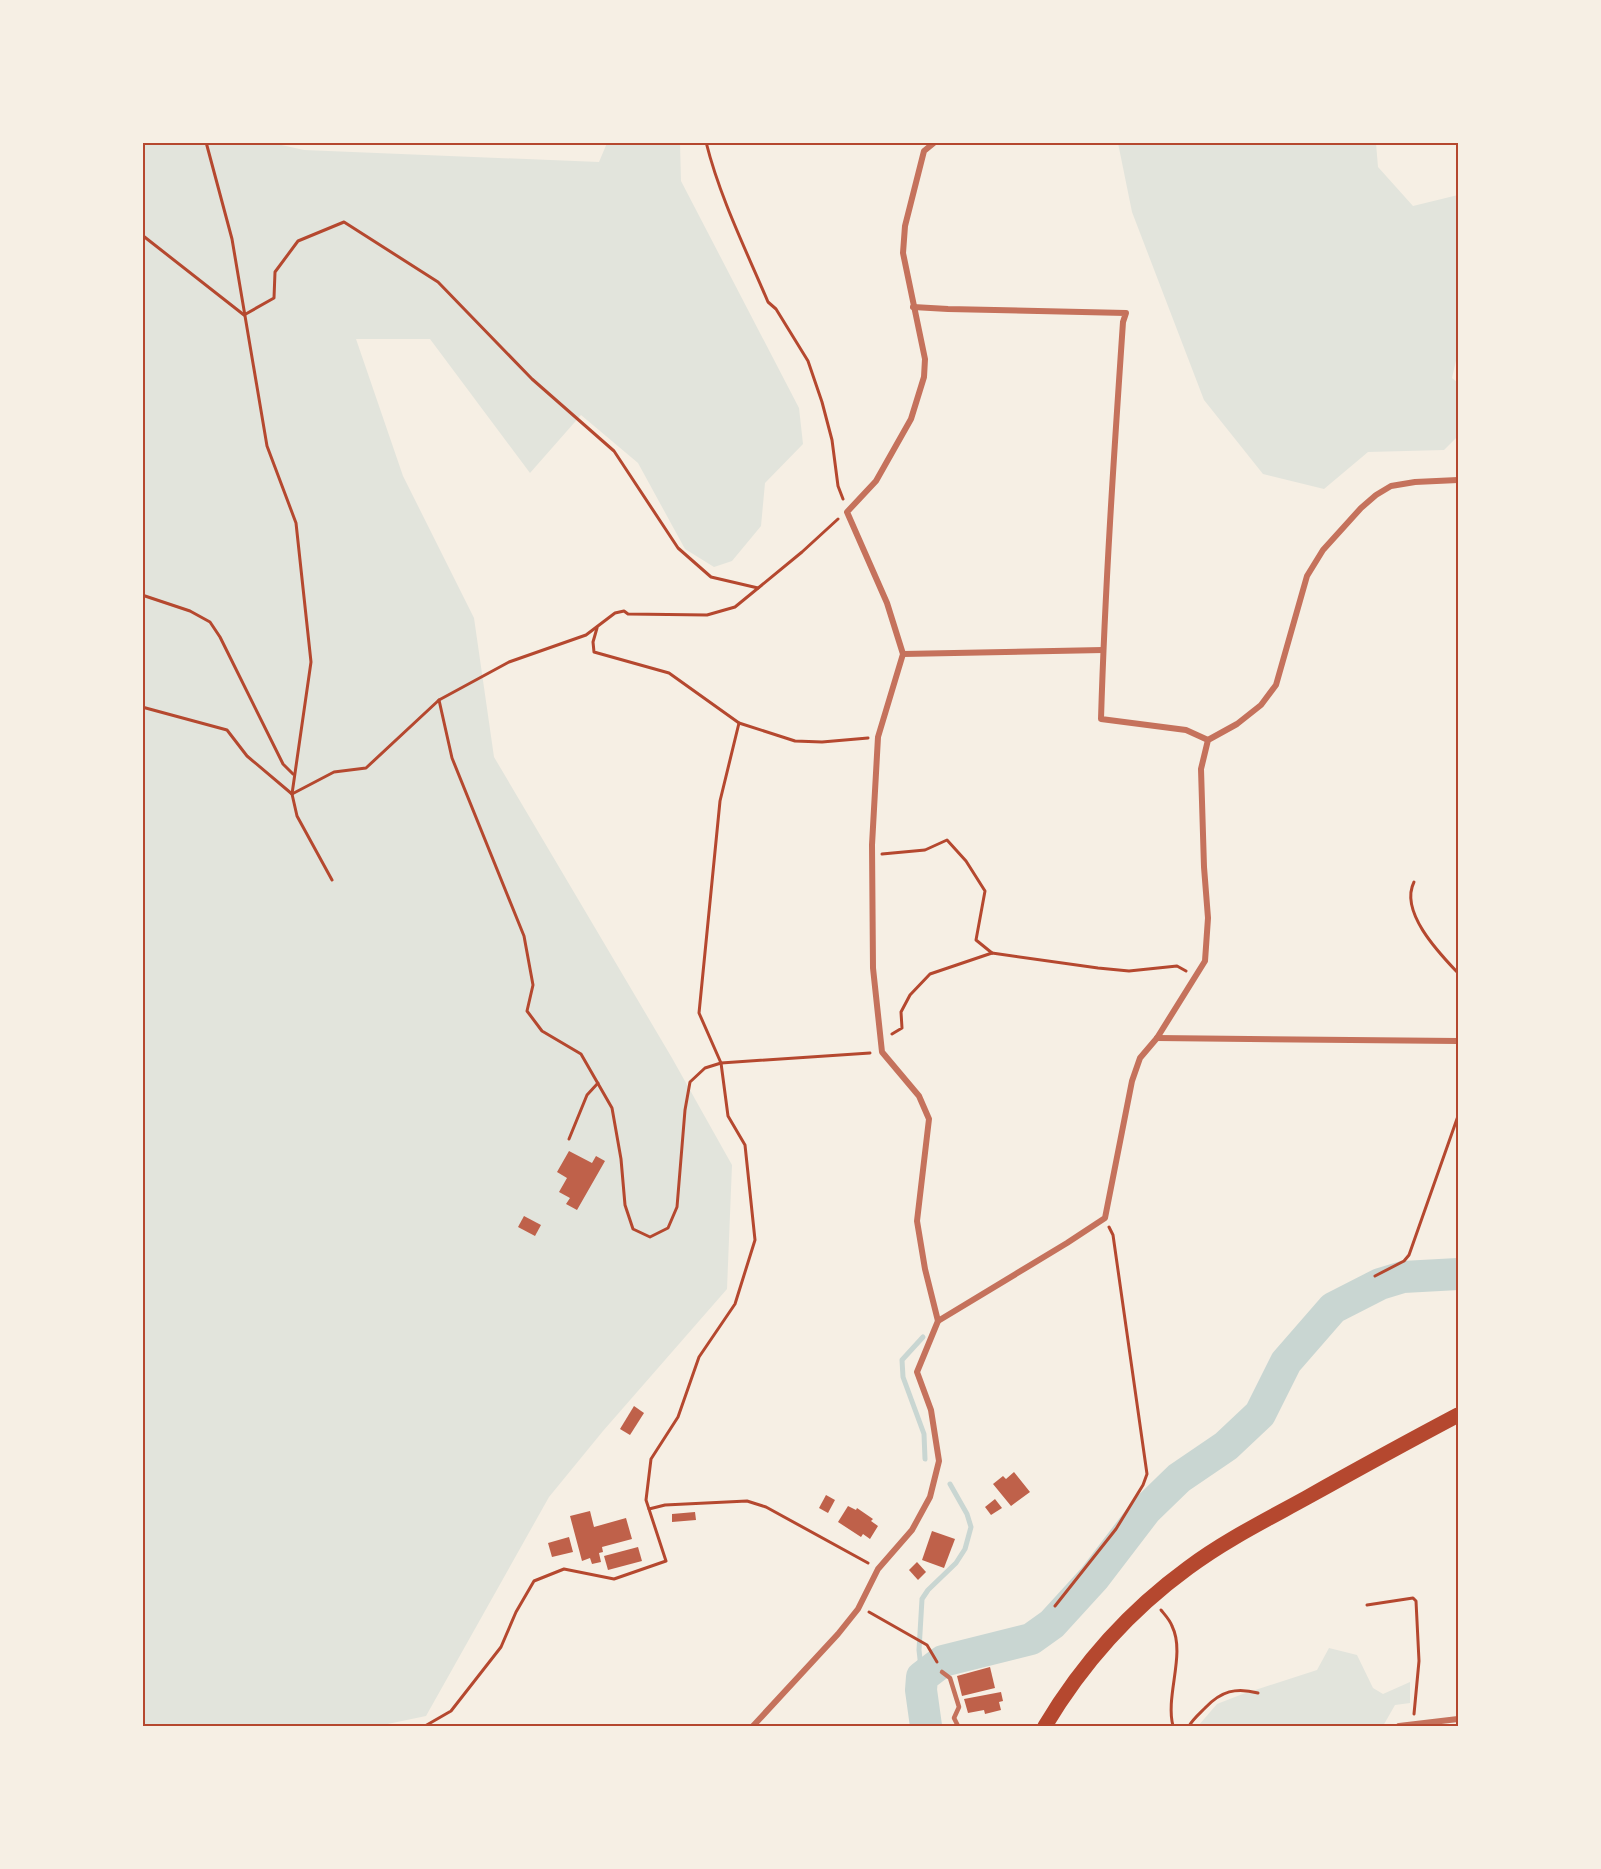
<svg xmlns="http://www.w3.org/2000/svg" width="1601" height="1869" font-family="'Source Sans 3',sans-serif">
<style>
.green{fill:#e2e4dc}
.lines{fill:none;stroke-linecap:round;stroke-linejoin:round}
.stream{stroke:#c9d6d2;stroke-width:5}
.river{stroke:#c9d6d2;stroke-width:32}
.building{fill:#bf614a}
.path{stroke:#b5482f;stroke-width:3}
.service{stroke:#c5725c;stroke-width:4.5}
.minor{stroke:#c5725c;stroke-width:6}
.primary{stroke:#b5482f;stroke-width:15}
.neatline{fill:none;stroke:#b5482f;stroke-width:2}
</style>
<rect width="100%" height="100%" fill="#f6efe4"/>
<g class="green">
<polygon points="268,142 304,150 599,162 607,143 680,143 681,181 799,408 803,444 765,483 761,526 732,561 714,567 685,549 638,463 581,415 530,473 430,339 356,339 403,476 474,618 494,757 672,1058 732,1165 727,1289 603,1431 549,1497 426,1716 378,1726 143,1726 143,143"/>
<polygon points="1118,143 1376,143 1378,167 1413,206 1458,195 1458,352 1452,378 1458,383 1458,436 1444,450 1368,452 1324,489 1263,474 1204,400 1132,212"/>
<polygon points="1329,1648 1357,1655 1373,1688 1383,1694 1410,1682 1410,1703 1395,1705 1383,1726 1198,1726 1217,1704 1240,1695 1317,1670"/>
</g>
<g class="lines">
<g class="stream">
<polyline points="923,1337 902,1360 903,1377 924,1434 925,1459"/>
<polyline points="922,1677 919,1650 922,1599 928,1590 956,1563 965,1549 971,1527 967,1514 950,1484"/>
</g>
<polyline class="river" points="926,1726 921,1690 922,1677 943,1661 1031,1639 1052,1624 1094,1578 1146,1510 1179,1478 1226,1446 1260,1414 1286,1362 1333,1308 1380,1284 1403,1277 1458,1274"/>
</g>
<g class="building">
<polygon points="569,1151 592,1163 596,1156 605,1161 577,1210 566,1204 570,1198 559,1192 567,1178 557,1172"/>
<polygon points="524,1216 541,1225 535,1236 518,1227"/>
<polygon points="634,1406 644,1413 630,1435 620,1429"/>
<polygon points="1014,1472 1030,1492 1011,1506 993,1484 1003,1476 1006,1479"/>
<polygon points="826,1495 835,1500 828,1513 819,1508"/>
<polygon points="995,1499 1002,1508 991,1515 985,1507"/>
<polygon points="848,1506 856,1510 857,1508 873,1519 871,1521 878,1526 870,1539 863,1534 861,1537 838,1522"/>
<polygon points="590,1511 594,1527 626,1518 632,1539 602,1547 603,1552 599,1553 601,1562 592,1564 590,1558 582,1561 570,1516"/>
<polygon points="695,1512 696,1520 672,1522 672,1514"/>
<polygon points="932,1531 955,1539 944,1568 922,1560"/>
<polygon points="569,1537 573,1552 552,1557 548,1543"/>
<polygon points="638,1547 642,1561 608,1570 604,1556"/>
<polygon points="917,1562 926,1572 918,1580 909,1570"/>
<polygon points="990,1667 995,1688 962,1696 957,1676"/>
<polygon points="1001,1692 1003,1701 999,1702 1001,1710 985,1714 984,1710 968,1713 964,1699"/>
</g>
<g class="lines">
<g class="path">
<polyline points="206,142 232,239 267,446 296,523 311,662 292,794 297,816 332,880"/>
<path d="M706,142c14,56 40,108 62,160l8,7 32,52 14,41 10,38 6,46 5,13"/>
<polyline points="142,235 244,315 274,298 275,272 298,241 344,222 438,282 532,379 614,451 678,548 711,577 758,588"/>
<polyline points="142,595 190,611 210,622 220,637 283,764 293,774"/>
<polyline points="597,628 593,642 594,652 669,673 739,723 795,741 822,742 868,738"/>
<polyline points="439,700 452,758 524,936 533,985 527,1011 542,1031 581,1054 612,1108 621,1159 625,1205 633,1229 650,1237 668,1228 677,1207 685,1110 690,1082 705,1068 721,1063 870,1053"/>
<polyline points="142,707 227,730 247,756 292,794"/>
<polyline points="292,794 334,772 366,768 439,700 509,662 586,635 615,613 624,611 628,614 707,615 735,607 802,552 838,519"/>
<polyline points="882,854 925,850 947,840 966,861 985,891 976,940 992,953"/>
<path d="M1414,882c-15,30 26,72 44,91"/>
<polyline points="892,1034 902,1028 901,1012 910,995 930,974 992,953 1098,968 1129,971 1177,966 1186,971"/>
<polyline points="569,1139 587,1095 598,1083"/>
<polyline points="1375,1276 1404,1261 1409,1255 1458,1116"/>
<polyline points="649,1509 665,1505 747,1501 766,1507 868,1563"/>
<polyline points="1367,1605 1413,1598 1416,1601 1419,1661 1414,1714"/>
<polyline points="1055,1606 1116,1529 1143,1485 1147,1474 1113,1235 1109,1227"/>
<path d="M1161,1610c4,5 9,10 11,16 14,28 -7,70 1,100"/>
<polyline points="869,1612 927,1645 937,1662"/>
<polyline points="425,1726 451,1711 501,1647 516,1612 534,1581 564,1569 614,1579 666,1561 646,1500 651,1459 678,1417 699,1357 735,1304 755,1240 745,1145 728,1116 721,1063 699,1013 720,801 739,723"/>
<path d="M1189,1726c4,-7 10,-12 16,-18 16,-17 31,-21 53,-15"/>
</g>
<polyline class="service" points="942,1672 950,1678 959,1707 954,1718 958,1726"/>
<g class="minor">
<polyline points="935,142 924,151 905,226 903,253 925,359 924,377 911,419 876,481 847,512 887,603 903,654 878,737 872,845 873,968 882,1052 919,1096 929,1119 917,1221 925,1269 938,1321"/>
<path d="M913,307l35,2 178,4 -3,9c-9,132 -18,265 -22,397l85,11 22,10"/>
<polyline points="903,654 1103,650"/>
<polyline points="1157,1038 1458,1041"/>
<polyline points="753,1726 838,1634 858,1609 878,1569 912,1530 930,1497 939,1461 931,1410 917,1372 938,1321 1067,1243 1105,1218 1132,1081 1140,1058 1157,1038 1205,961 1208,918 1204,867 1201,769 1208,740 1237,724 1261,705 1276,685 1307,576 1323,550 1361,508 1376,495 1391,486 1415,482 1458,480"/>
<polyline points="1399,1726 1458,1719"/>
</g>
<path class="primary" d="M1045,1726c37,-62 84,-115 143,-158 36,-27 78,-48 118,-70 50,-28 101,-56 152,-83"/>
</g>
<rect width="1601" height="1869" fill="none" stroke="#f6efe4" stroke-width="288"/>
<rect x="144" y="144" width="1313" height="1581" class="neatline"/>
</svg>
